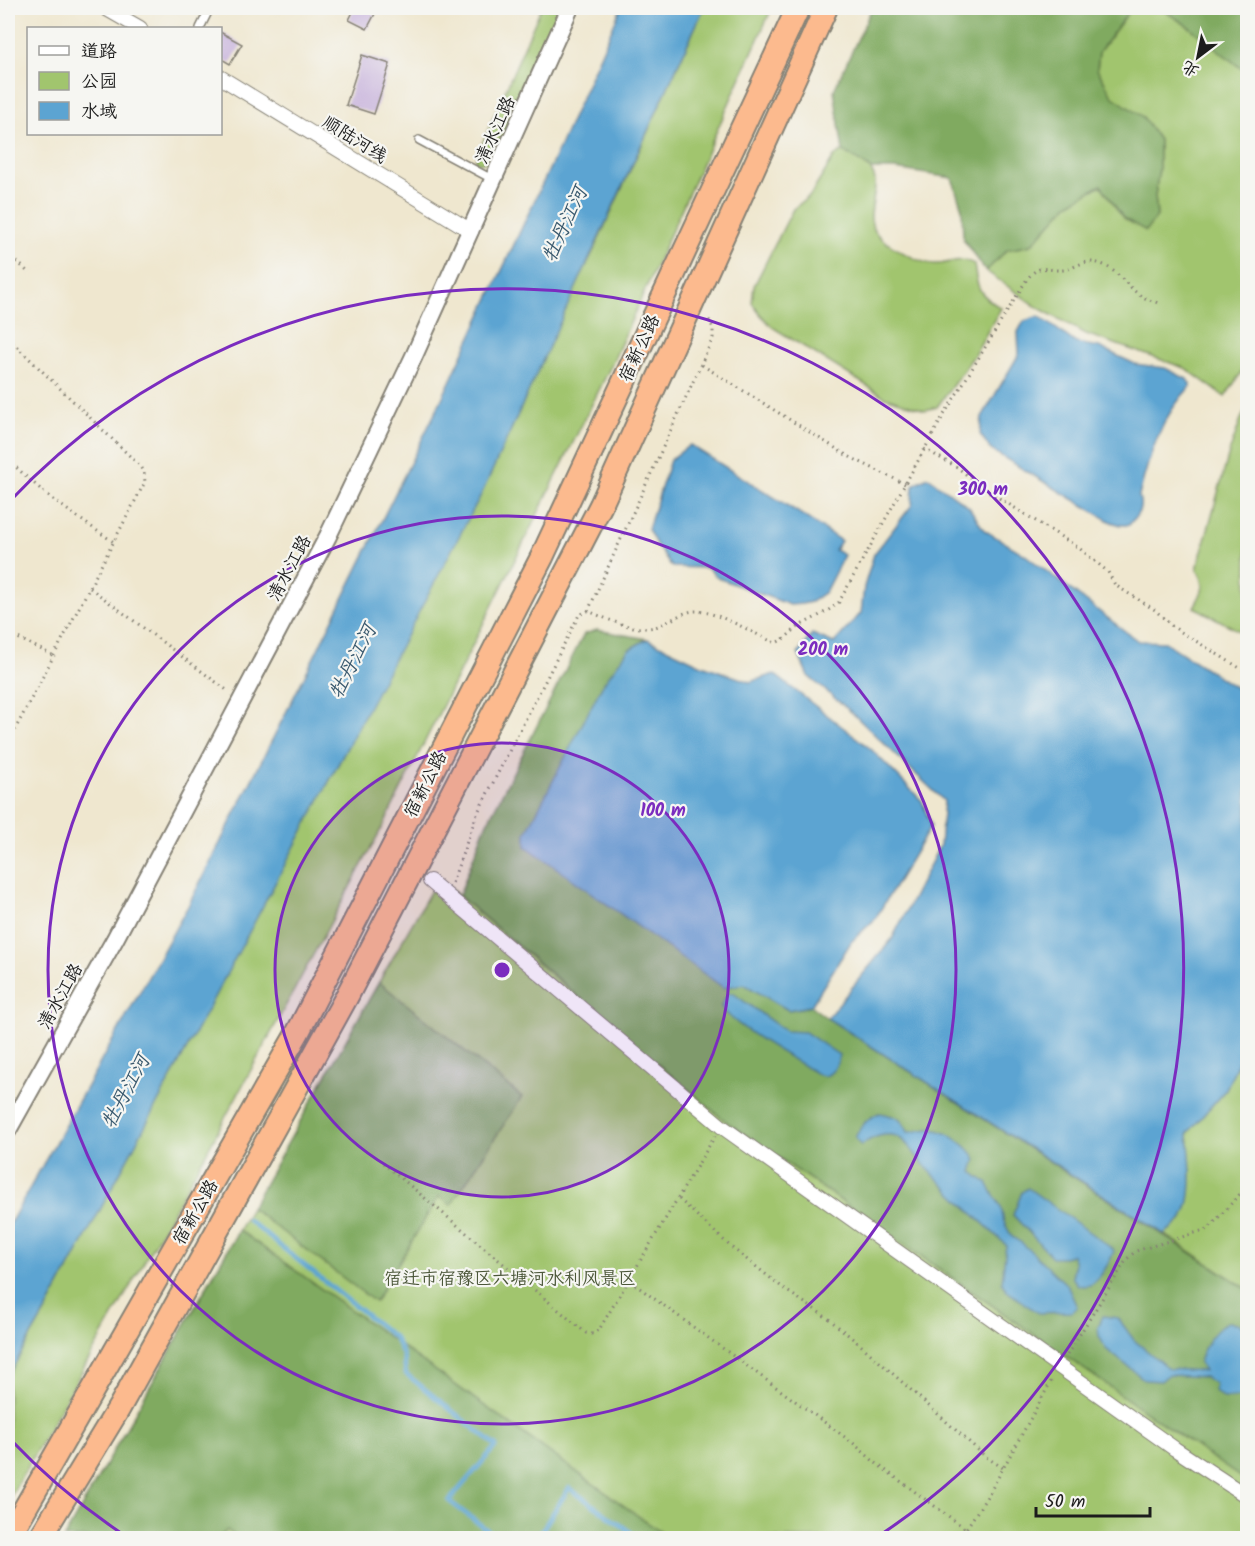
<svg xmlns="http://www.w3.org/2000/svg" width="1255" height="1546" font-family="Kalam,'LXGW WenKai TC',sans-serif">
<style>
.green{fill:#a1c56e;stroke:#5e7045;stroke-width:1.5}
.forest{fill:#80aa61;stroke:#4e633e;stroke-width:1.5}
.water{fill:#5ca4d2;stroke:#3c6077;stroke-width:1.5}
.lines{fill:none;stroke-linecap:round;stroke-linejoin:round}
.stream{stroke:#5ca4d2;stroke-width:4.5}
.building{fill:#c7b2dc}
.service-casing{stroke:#868276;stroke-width:10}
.minor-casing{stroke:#868276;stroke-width:16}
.tertiary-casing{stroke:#868276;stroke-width:20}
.trunk-casing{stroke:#868276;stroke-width:26}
.path{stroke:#868276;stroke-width:3;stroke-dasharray:1.5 4.5;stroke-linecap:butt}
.service{stroke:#fff;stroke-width:7}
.minor{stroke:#fff;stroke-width:14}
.tertiary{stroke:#fff;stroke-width:16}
.trunk{stroke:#fcba8e;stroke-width:22}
.ring{fill:none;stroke:#7b2cbf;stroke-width:3}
.labels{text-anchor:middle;stroke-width:4.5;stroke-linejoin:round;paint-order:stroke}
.street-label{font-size:18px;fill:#1c1c1c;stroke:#f6f6f2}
.park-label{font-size:18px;fill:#4b5739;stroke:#f6f6f2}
.water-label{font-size:20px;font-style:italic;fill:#39596e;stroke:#f6f6f2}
.centre{fill:#7b2cbf;stroke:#f6f6f2;stroke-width:3}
.ring-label{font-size:18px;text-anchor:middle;font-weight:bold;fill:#7b2cbf;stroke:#f6f6f2;stroke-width:4.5;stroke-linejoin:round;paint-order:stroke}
</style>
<rect width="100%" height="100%" fill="#f6f6f2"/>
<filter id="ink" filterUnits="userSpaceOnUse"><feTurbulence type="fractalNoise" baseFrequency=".0167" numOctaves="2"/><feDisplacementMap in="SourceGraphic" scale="12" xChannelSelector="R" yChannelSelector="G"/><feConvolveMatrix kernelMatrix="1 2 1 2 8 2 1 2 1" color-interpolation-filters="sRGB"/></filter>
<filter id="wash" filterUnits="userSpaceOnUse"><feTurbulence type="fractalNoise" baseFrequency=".008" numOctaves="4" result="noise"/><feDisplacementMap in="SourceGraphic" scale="24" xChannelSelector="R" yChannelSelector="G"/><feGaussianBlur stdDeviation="1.35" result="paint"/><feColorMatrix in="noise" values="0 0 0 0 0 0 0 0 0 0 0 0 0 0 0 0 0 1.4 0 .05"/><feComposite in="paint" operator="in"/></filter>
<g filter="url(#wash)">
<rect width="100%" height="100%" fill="#efe7cf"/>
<g class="green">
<polygon points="541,8 561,8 498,154 489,162 474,163"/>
<polygon points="704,8 772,8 610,368 384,824 205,1155 8,1501 8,1376 48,1307 359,725 594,250"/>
<polygon points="1136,8 1160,8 1188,26 1247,73 1247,364 1225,397 1185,368 1086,334 1037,307 986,271 1006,250 1031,245 1068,204 1101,185 1123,218 1146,230 1157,216 1155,196 1159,169 1159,140 1143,117 1113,98 1097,69 1099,52 1127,14"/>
<path d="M843,151c8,5 21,11 27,18 16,19 -13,49 11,69 10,9 40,26 53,26 17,1 23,-9 40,0 3,25 5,31 27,44l-28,49 -36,50 -12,3 -40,-13 -113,-70 -12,-13 -8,-11 2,-17 39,-77 17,-13 24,-39z"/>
<path d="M1247,408v227l-53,-28c9,-16 13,-21 3,-38l32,-116 12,-34z"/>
<polygon points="438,878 723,1119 1248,1482 1247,1538 64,1538"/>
<polygon points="1247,1042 1247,1289 1164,1234 1181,1221 1191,1176 1188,1133 1226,1089"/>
</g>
<g class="forest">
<polygon points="872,8 1136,8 1127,14 1099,52 1097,69 1113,97 1143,117 1159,140 1159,169 1155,196 1157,216 1146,231 1123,218 1101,185 1068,204 1031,245 1007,250 986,271 963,239 962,209 952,178 895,169 871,169 843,151 834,90"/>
<polygon points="1160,8 1247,8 1247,73 1188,26"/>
<polygon points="597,630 647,639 628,650 744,984 788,1010 811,1006 827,1018 1247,1289 1247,1482 723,1119 459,896 484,829 584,634"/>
<polygon points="379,982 522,1097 451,1205 439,1196 375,1302 251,1208"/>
<polygon points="239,1230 669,1538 238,1538 227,1530 219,1538 64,1538"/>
</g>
<g class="water">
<polygon points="621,8 704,8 482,493 245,940 48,1307 8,1376 8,1227 188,906 308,669 438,407 560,146"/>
<path d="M1039,316l37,27 23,4 36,17 30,4 22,11 4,7c-30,30 -42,70 -52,110 4,14 -1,18 -10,29h-8l-10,-3 -120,-72 -11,-16 2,-17 37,-63 -1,-22 6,-11z"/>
<polygon points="690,445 796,511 841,541 835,550 844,555 825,592 811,602 802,604 790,605 718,578 708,568 672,567 657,546 648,529 670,460"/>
<path d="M928,477l41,30 15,23 40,24 114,87 27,1 82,53v347l-21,47 -38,44c2,23 9,71 -9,89 -4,5 -10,8 -15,12l-337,-216 65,-79 48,-94 4,-44 -94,-90 -42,-35 -10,-23 14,-19 22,9 27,-30 3,-26 10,-33 38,-49 1,-20z"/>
<polygon points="647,639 702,665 750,682 774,674 871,749 922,801 931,826 875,919 851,942 811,1006 788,1010 744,984 724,988 526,846 526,833 603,684 628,650"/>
<path d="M728,993l6,1 51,37 20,1 34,23c-1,9 -5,17 -13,21l-7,-1c-20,-13 -89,-50 -98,-69z"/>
<path d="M879,1113c15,3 23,4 29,19 7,0 17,-4 24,-3 17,3 36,16 44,30l-4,13 15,11 14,24 3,15 8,15 10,6 45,42 10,22 -6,5 -33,1 -31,-22 -5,-9 4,-37c-29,-28 -60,-55 -87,-86 -7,-8 -13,-19 -23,-23 -12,-4 -26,2 -35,10l-6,-8c6,-13 12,-19 24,-25z"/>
<path d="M1028,1188l86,62c-2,9 -14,29 -22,34 -4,3 -10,2 -14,1l-6,-8 3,-14 -3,-8 -8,2h-12l-39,-42 9,-23z"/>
<path d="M1103,1316l15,2 16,22 35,29 35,2 -5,-8c5,-19 13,-30 28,-41l11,1 9,7v70l-10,-3 -13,1 -10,-7 1,-7 -10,-7 -37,-2 -7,6 -16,-1 -39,-31 -7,-13 -1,-9z"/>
</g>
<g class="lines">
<g class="stream">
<polyline points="248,1220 395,1338 403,1355 406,1374 496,1446 449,1501 498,1538"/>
<polyline points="537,1538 569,1488 639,1538"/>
</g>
</g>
<g id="blocks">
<g class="building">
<polygon points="355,8 378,8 367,29 349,20"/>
<polygon points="220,32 242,44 230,64 220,58"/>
<polygon points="362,55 390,64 374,114 346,105"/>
</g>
</g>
</g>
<g filter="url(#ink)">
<use href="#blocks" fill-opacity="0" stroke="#868276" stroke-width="1.5"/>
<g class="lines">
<defs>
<g id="service">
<polyline points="200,28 210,8"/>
<polyline points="419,140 492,179"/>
</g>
<g id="minor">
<polyline points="105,8 140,28"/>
<polyline points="220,77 471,231"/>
<polyline points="430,881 721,1126 1175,1449 1248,1497"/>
</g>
<polyline id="tertiary" points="8,1130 115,939 328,536 414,356 570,8"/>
<g id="trunk">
<polyline points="8,1538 298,1032 542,557 798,8"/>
<polyline points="40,1538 119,1408 346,998 601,505 826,8"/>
</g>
</defs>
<use href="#service" class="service-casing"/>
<use href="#minor" class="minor-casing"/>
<use href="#tertiary" class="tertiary-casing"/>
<use href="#trunk" class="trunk-casing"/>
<g class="path">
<polyline points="8,253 29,273"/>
<polyline points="8,338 139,465 144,473 145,482 8,743"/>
<polyline points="702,365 848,456 905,484"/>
<polyline points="924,449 957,467 983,488 1079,548 1108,572 1115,585 1155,610 1173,627 1248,673"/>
<path d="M8,459c32,33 68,58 106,83"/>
<polyline points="90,588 228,691"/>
<polyline points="588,611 713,338 713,328 707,316"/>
<polyline points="8,633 54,656"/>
<path d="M452,883l25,-69 102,-199 9,-4c20,8 45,21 67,16 15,-4 27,-17 43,-16 24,3 55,22 77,32 12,-4 17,-13 28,-19 13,-7 25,-12 36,-22l103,-184 85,-139c14,-16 15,-9 33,-9 11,1 20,-9 31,-8 21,1 31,19 46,31 6,5 13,7 21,10"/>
<polyline points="383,1163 586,1333 593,1334 600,1328 715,1136"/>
<polyline points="679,1199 731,1247 787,1291 829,1319 864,1348 986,1457 1003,1468"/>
<polyline points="630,1281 853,1443 877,1464 966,1529"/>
<polyline points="1067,1355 1127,1259 1136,1251 1208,1229 1239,1195 1248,1190"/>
<polyline points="960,1538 990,1492 1053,1378"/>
</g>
<use href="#service" class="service"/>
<use href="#minor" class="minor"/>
<use href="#tertiary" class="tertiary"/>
<use href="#trunk" class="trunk"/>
</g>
</g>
<circle cx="502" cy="970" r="227" fill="#7b2cbf" fill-opacity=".12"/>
<g class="ring">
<circle cx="502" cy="970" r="227"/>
<circle cx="502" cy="970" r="454"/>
<path d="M127 1537A680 680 0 0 1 9 1438M9 502A680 680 0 1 1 877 1537"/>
</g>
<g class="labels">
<g class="street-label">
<text transform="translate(495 130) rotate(-66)" y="6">清水江路</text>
<text transform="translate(355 139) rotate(32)" y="6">顺陆河线</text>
<text transform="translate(639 348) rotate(-65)" y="6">宿新公路</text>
<text transform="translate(289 568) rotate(-62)" y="6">清水江路</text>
<text transform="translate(425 784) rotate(-63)" y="6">宿新公路</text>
<text transform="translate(60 996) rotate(-61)" y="6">清水江路</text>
<text transform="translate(195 1212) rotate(-60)" y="6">宿新公路</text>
</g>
<g class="park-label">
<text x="510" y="1284">宿迁市宿豫区六塘河水利风景区</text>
</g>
<g class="water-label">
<text transform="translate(564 224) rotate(-65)" y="7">牡丹江河</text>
<text transform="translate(352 661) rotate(-63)" y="7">牡丹江河</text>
<text transform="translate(125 1091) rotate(-62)" y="7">牡丹江河</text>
</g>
</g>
<circle cx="502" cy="970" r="9" class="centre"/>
<g class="ring-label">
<text x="983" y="495">300 m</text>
<text x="823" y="655">200 m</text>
<text x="663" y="816">100 m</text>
</g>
<rect width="1255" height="1546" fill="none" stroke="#f6f6f2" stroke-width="30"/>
<rect x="27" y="27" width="195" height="108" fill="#f6f6f2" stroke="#9f9f9c" stroke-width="1.5"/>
<rect x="39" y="46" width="30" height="9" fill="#ffffff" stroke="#9f9f9c" stroke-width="1.5"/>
<text x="81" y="57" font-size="18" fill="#1c1c1c">道路</text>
<rect x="39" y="72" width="30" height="18" fill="#a1c56e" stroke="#9f9f9c" stroke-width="1.5"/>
<text x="81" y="87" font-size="18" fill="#1c1c1c">公园</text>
<rect x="39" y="102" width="30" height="18" fill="#5ca4d2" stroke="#9f9f9c" stroke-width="1.5"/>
<text x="81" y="117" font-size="18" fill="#1c1c1c">水域</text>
<g transform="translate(1198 57) rotate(212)" stroke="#f6f6f2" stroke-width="4.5" paint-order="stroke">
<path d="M0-4.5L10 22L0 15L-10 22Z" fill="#1c1c1c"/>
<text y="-9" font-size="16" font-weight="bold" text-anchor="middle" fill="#1c1c1c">北</text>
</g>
<path d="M1036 1507v9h114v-9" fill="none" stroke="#1c1c1c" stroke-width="3"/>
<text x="1045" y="1507" font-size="18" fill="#1c1c1c" stroke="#f6f6f2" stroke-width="4.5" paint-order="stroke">50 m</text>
</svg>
